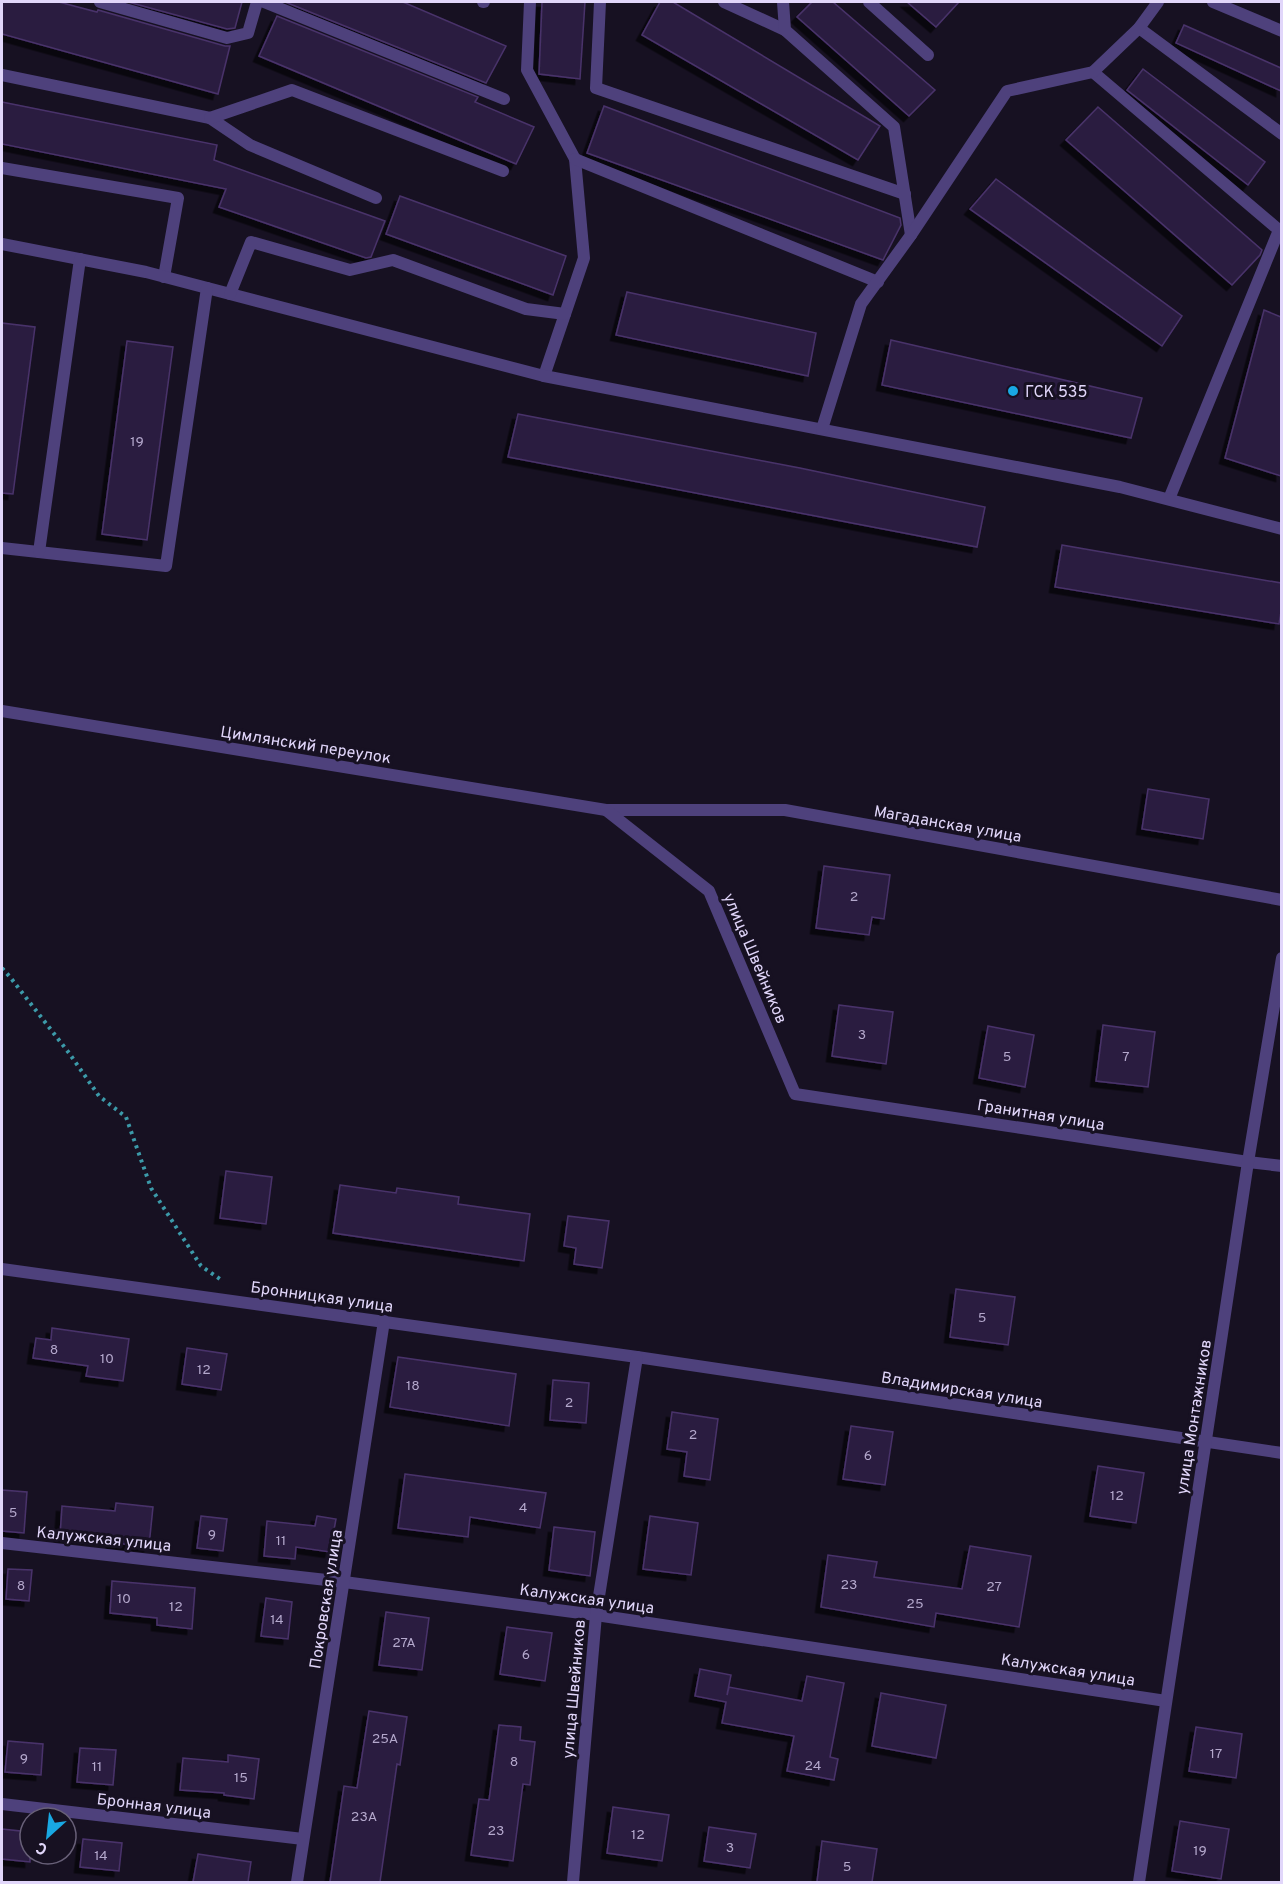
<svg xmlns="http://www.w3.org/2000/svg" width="1283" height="1884" font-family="Overpass,sans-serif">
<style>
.building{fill:#2c1f41;stroke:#49336b;stroke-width:1.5;filter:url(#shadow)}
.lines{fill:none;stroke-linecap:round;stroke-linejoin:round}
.path{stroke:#3c9aa9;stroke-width:4;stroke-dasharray:3 4.5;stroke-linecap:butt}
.service{stroke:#4e417c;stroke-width:12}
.minor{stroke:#4e417c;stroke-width:12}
.poi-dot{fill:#19a8e3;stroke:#171122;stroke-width:2}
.labels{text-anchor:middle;stroke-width:6;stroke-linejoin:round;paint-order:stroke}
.number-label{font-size:14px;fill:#b4a8cc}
.poi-label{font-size:16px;fill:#e1d6fa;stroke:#171122;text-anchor:start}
.street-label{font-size:16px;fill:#e1d6fa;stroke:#171122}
</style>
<defs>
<filter id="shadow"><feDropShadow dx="-5.5" dy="5.5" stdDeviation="0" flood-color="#0009"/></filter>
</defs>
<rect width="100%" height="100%" fill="#171122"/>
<g class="building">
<polygon points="2,2 59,2 97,12 98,10 225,46 230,46 218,94 2,34"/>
<polygon points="128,2 242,2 235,28 227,29"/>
<polygon points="285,2 403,2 506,46 486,83"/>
<polygon points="542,2 585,2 580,79 539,74"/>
<polygon points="660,2 673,2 880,126 858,160 642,35"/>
<polygon points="812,2 833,2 935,90 909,116 797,17"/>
<polygon points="907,2 959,2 936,27"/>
<polygon points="277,16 478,97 475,102 534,127 516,164 259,56"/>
<polygon points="1184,25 1281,68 1281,91 1176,43"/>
<polygon points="1143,69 1265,162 1248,185 1127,90"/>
<polygon points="2,102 217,145 214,160 385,221 371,257 366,258 219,207 226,189 2,144"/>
<polygon points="604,106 900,218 901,225 883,260 587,153"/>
<polygon points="1098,107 1262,250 1260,255 1232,285 1066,140"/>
<polygon points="996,179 1182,316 1162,346 970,209"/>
<polygon points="400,196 566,256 553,295 386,234"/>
<polygon points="627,292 816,333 808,376 616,335"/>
<polygon points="1264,310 1281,317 1281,476 1225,458"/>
<polygon points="2,323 35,327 13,494 2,493"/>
<polygon points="891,340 1142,398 1131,438 882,385"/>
<polygon points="127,341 173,347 147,540 102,534"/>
<polygon points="518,414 800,468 985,507 977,547 508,457"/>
<polygon points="1062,545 1281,583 1281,612 1279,624 1055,587"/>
<polygon points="1148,789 1209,799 1203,839 1142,829"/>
<polygon points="824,866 890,875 884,919 872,917 869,935 816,928"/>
<polygon points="839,1005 893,1012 886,1064 832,1056"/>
<polygon points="1103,1025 1155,1032 1148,1087 1096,1081"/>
<polygon points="988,1026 1034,1035 1025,1087 979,1078"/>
<polygon points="226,1171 272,1177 266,1224 220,1218"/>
<polygon points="340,1185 396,1193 397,1188 459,1197 458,1204 530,1214 524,1261 333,1233"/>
<polygon points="568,1216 609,1221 602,1268 574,1264 576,1248 564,1246"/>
<polygon points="956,1289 1015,1297 1008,1345 950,1337"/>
<polygon points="52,1328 129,1339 123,1381 86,1376 88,1366 33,1358 36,1338 51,1340"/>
<polygon points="187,1348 227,1354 221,1390 182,1384"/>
<polygon points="398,1357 516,1374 509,1426 390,1407"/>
<polygon points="553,1380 589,1383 586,1423 550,1420"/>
<polygon points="672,1412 718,1419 710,1480 684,1476 687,1452 667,1449"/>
<polygon points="851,1426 893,1432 885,1485 843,1479"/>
<polygon points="1098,1466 1144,1473 1136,1523 1090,1516"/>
<polygon points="405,1474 546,1493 540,1528 470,1517 468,1537 398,1528"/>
<polygon points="2,1490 27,1492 24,1533 2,1531"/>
<polygon points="116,1503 153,1507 149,1546 112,1543 112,1540 60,1536 62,1506 115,1511"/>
<polygon points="201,1516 227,1519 223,1551 197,1548"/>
<polygon points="317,1516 336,1519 330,1552 296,1547 295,1559 264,1556 267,1521 315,1526"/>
<polygon points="650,1516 698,1523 691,1575 643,1569"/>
<polygon points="554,1527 595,1532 590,1576 549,1570"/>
<polygon points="970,1546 1031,1556 1019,1627 936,1613 934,1627 821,1607 828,1555 877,1562 874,1577 962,1589"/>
<polygon points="8,1569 32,1570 29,1601 6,1599"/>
<polygon points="112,1581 195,1588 192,1629 157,1625 157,1618 110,1613"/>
<polygon points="266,1598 292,1602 288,1639 261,1636"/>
<polygon points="386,1612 429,1618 422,1670 379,1665"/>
<polygon points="507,1627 552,1633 545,1681 500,1674"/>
<polygon points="700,1669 731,1675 727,1695 729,1687 802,1701 807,1676 844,1683 830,1757 838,1759 834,1780 787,1771 794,1736 722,1723 726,1702 695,1696"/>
<polygon points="881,1693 946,1705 936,1758 872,1746"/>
<polygon points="369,1711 407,1717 400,1765 397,1764 380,1882 330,1882 344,1786 357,1788"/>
<polygon points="499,1725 521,1727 520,1740 535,1742 530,1785 523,1784 513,1861 471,1855 479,1799 489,1800"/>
<polygon points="1196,1727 1242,1734 1236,1778 1189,1771"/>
<polygon points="8,1741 43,1744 41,1775 5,1772"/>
<polygon points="80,1748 116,1750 113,1785 77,1782"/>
<polygon points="228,1755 259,1759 254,1799 224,1795 224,1793 180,1790 183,1758 228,1762"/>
<polygon points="613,1807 669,1815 662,1861 607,1853"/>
<polygon points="1180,1821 1229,1829 1221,1879 1172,1871"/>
<polygon points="709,1827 756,1834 750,1868 704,1861"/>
<polygon points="2,1829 30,1832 30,1862 2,1859"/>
<polygon points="83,1839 122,1843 119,1871 80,1867"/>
<polygon points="822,1841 877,1849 872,1882 817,1882"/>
<polygon points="198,1854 251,1862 248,1882 193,1882"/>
</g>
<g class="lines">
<polyline class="path" points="2,968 10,977 69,1053 99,1096 126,1117 151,1188 201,1266 223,1281"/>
<g class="service">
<polyline points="100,2 227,38 248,33 257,2"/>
<polyline points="264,2 504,99"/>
<polyline points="483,2 484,2"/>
<polyline points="530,2 527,70 575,159 584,258 544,376"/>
<polyline points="600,2 596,88 905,194"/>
<polyline points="724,2 785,30"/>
<polyline points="783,2 785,30 894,127 911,235"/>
<polyline points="869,2 928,55"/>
<polyline points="1213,2 1282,31"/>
<polyline points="1139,28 1282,134"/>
<polyline points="1093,72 1279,230 1169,499"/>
<polyline points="2,75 210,118 250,145 376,198"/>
<polyline points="210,118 292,90 503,171"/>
<polyline points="575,159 878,282"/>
<polyline points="2,168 178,198 164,277"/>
<polyline points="2,244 146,272 544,376 1120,487 1282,529"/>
<polyline points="230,294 251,242 350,270 393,260 526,309 565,314"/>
<polyline points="822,429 861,304 911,235 1007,91 1093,72 1139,28 1158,2"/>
<polyline points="2,548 166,566 207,288"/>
<polyline points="39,552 80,259"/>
</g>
<g class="minor">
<polyline points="2,711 606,810 785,810 1282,900"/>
<polyline points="606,810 709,891 795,1094 1248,1162 1282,1166"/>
<polyline points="2,1269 637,1357 1282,1453"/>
<polyline points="2,1543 344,1582 596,1615 1166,1701"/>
<polyline points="2,1804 303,1839"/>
<polyline points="297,1882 384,1321"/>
<polyline points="573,1882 596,1615 637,1357"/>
<polyline points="1139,1882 1248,1162 1282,958"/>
</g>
</g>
<circle class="poi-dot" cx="1013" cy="391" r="6"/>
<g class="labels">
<g class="number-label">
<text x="137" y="446">19</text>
<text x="854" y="901">2</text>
<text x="862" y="1039">3</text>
<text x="1007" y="1061">5</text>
<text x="1126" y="1061">7</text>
<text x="982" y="1322">5</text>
<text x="54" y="1354">8</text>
<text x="107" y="1363">10</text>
<text x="204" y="1374">12</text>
<text x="413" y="1390">18</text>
<text x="569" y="1407">2</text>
<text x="693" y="1439">2</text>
<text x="868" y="1460">6</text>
<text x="1117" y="1500">12</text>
<text x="523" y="1512">4</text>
<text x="13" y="1517">5</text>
<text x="212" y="1539">9</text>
<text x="281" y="1545">11</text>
<text x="849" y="1589">23</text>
<text x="21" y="1590">8</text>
<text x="994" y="1591">27</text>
<text x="124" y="1603">10</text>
<text x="915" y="1608">25</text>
<text x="176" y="1611">12</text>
<text x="277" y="1624">14</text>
<text x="404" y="1647">27А</text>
<text x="526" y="1659">6</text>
<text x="385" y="1743">25А</text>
<text x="1216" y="1758">17</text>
<text x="24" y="1763">9</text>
<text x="514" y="1766">8</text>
<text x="813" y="1770">24</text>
<text x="97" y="1771">11</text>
<text x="241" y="1782">15</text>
<text x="364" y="1821">23А</text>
<text x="496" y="1835">23</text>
<text x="638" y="1839">12</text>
<text x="730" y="1852">3</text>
<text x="1200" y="1855">19</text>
<text x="101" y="1860">14</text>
<text x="847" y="1871">5</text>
</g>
<g class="poi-label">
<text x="1025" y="397">ГСК 535</text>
</g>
<g class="street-label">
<text transform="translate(306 744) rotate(9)" y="6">Цимлянский переулок</text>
<text transform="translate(948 823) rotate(10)" y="6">Магаданская улица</text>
<text transform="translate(756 958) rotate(67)" y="6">улица Швейников</text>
<text transform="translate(1041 1114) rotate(9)" y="6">Гранитная улица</text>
<text transform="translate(322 1296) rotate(8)" y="6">Бронницкая улица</text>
<text transform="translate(962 1389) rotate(9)" y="6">Владимирская улица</text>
<text transform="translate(1193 1417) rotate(-81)" y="6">улица Монтажников</text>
<text transform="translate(104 1538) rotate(6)" y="6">Калужская улица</text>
<text transform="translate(587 1598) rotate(8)" y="6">Калужская улица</text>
<text transform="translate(325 1599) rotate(-81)" y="6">Покровская улица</text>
<text transform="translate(1068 1669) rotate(9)" y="6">Калужская улица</text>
<text transform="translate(573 1689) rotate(-85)" y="6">улица Швейников</text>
<text transform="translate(154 1805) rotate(7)" y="6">Бронная улица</text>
</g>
</g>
<rect width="1283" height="1884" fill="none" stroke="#e1d6fa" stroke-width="6"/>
<g transform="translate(48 1836) rotate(207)"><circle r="28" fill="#171122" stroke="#686078" stroke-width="1.5"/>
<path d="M0-4.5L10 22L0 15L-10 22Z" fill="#19a8e3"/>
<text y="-9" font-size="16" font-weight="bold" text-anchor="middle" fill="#e1d6fa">С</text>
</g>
</svg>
